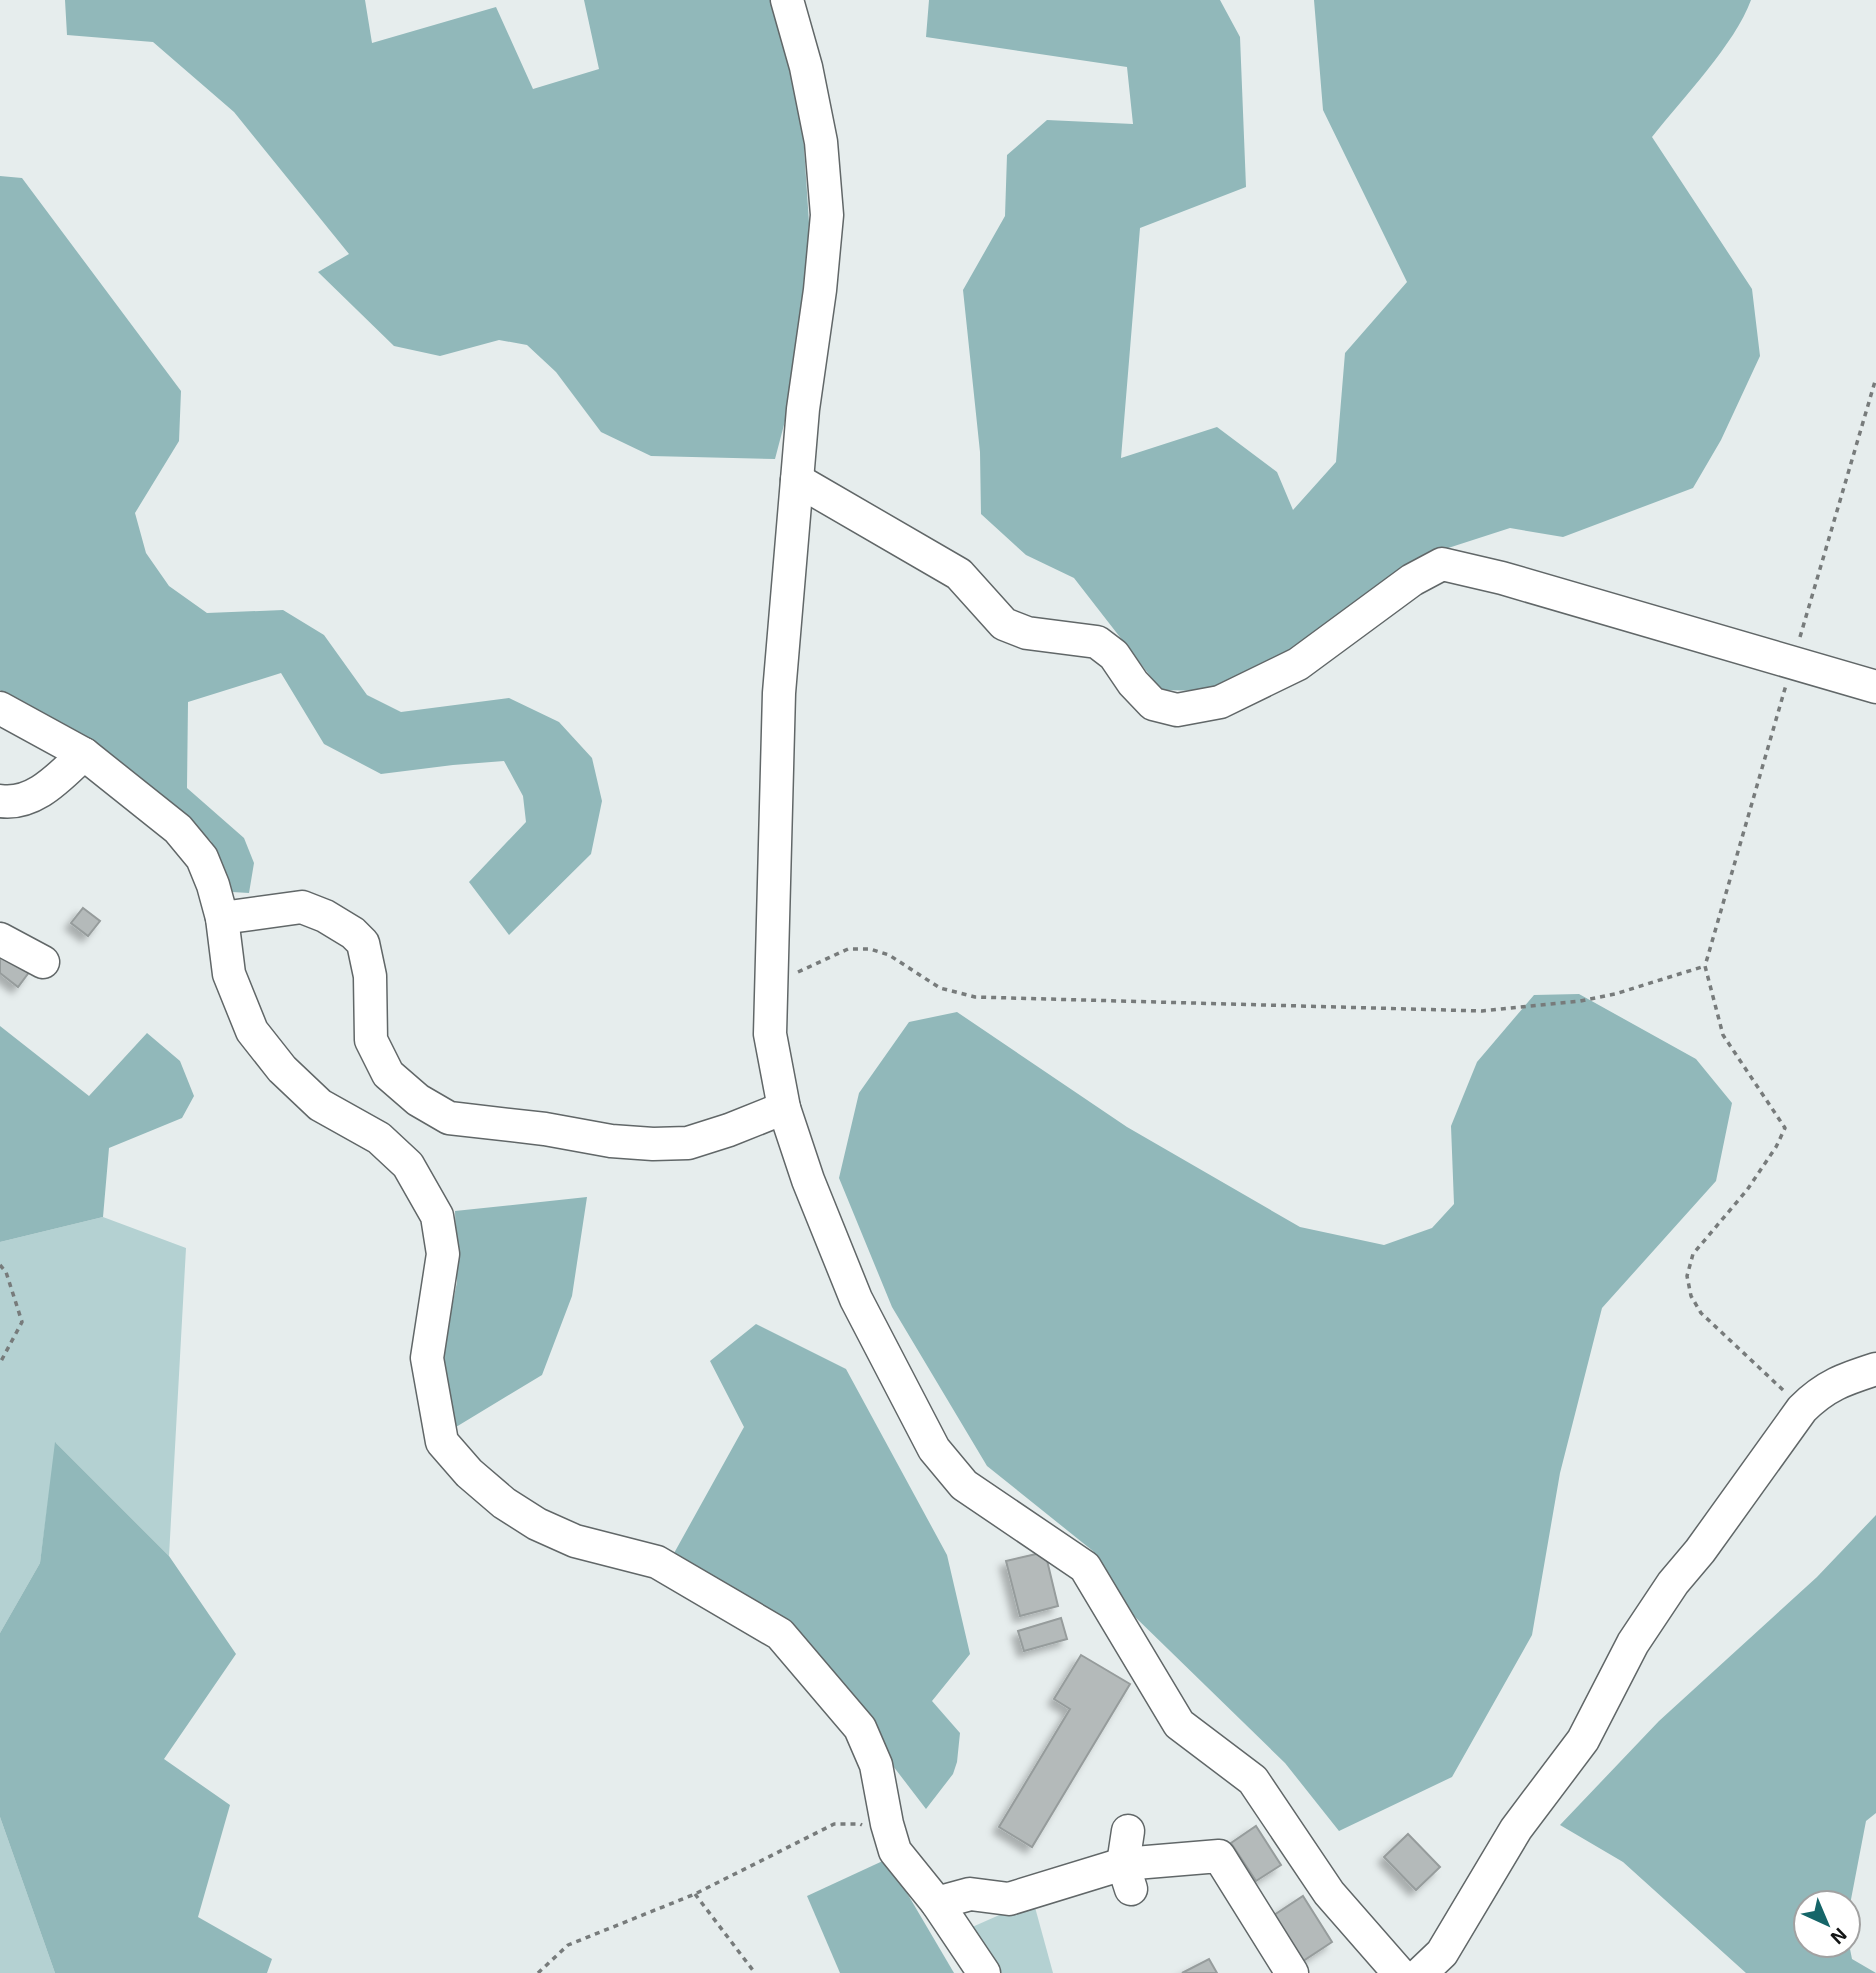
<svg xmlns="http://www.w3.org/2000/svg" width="1876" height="1973" font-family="'Exo 2',sans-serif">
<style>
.green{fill:#b4d1d2}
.forest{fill:#91b8ba}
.building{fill:#b4baba;stroke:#969c9c;stroke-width:2;filter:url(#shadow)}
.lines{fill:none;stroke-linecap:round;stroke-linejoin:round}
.minor-casing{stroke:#616768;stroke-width:35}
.path{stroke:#777b7b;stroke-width:3.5;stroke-dasharray:5 5;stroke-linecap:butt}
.minor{stroke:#fff;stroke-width:32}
</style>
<defs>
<filter id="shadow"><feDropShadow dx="-6" dy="6" stdDeviation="3.5" flood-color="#0004"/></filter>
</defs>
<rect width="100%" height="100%" fill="#e6eded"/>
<g class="green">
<polygon points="103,1217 186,1248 169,1556 56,1443 40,1563 0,1633 0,1242"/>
<polygon points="0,1817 55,1973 0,1973"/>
<polygon points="1033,1900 1053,1973 997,1973 970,1928"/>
</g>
<g class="forest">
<polygon points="65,0 365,0 372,43 496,7 533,89 599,69 584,0 773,0 786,39 803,132 809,223 801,360 775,459 651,456 601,432 556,372 527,345 499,340 440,356 394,346 318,272 349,254 234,112 153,42 67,35"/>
<path d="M929,0h291l20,37 6,150 -106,41 -19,230 96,-31 60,45 16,38 43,-48 9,-109 62,-71 -84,-172 -9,-110h437c-16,44 -69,99 -99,137l100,152 8,67 -39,84 -28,48 -130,49 -53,-9 -68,22 -159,113 -75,28 -47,-1 -87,-112 -48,-23 -45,-41 -1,-62 -17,-162 42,-74 2,-61 40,-35 86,4 -6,-57 -201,-30z"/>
<polygon points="0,176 22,178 181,391 179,441 135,513 146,553 169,586 207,613 283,610 324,635 367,695 401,712 509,698 559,722 592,758 602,801 591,854 509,935 469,882 526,822 523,796 504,761 453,765 381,774 324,744 281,673 188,702 187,788 244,838 254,863 249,893 232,892 211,841 145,782 0,690"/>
<polygon points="1579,994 1696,1059 1732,1103 1716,1181 1602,1308 1560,1473 1532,1635 1452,1777 1339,1831 1285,1763 1131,1613 1093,1551 987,1466 892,1307 839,1178 859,1093 909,1022 957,1012 1127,1127 1300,1227 1384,1245 1432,1228 1454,1204 1451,1126 1477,1062 1534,995"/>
<polygon points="0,1026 89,1096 147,1033 180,1061 194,1096 182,1118 109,1148 103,1217 0,1242"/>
<polygon points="587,1197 572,1296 542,1375 456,1427 441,1361 457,1282 455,1211"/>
<polygon points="756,1324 846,1369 947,1555 970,1654 932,1701 960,1733 957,1762 953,1774 926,1809 890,1762 871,1720 673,1555 744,1427 710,1361"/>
<polygon points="55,1442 169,1556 236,1654 164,1759 230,1805 198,1917 272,1959 267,1973 55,1973 0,1817 0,1633 40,1563"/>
<polygon points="1876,1515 1876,1813 1866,1821 1848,1915 1848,1903 1806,1903 1806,1945 1848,1945 1848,1939 1852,1959 1876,1973 1746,1973 1623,1862 1560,1825 1659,1721 1817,1577"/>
<polygon points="887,1859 954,1973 840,1973 807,1896"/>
</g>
<g class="building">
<polygon points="83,908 100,921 88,936 71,923"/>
<polygon points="0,948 30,971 18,987 0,973"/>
<polygon points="1045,1552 1058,1606 1020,1616 1006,1561"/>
<polygon points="1061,1618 1067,1639 1024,1651 1018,1631"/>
<polygon points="1081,1655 1130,1684 1032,1847 999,1827 1070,1709 1054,1699"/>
<polygon points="1256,1826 1281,1865 1256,1881 1231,1843"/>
<polygon points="1408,1834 1440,1867 1416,1890 1384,1857"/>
<polygon points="1303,1896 1332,1942 1297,1965 1268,1919"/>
<polygon points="1209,1959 1217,1973 1182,1973"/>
</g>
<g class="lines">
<defs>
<g id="minor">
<polyline points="787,0 806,67 821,142 827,215 820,290 803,409 779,693 770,1034 784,1108 808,1180 856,1299 934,1449 964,1485 1085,1567 1179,1724 1253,1780 1329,1893 1399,1973"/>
<polyline points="797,480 959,574 1004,624 1027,633 1097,642 1114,655 1133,683 1153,704 1177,710 1220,702 1298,664 1412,580 1442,564 1502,578 1876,687"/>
<polyline points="0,708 84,754 178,829 202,858 213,885 222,918 229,974 252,1031 282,1069 320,1105 379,1138 408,1165 437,1216 443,1254 427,1358 442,1442 469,1473 504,1503 537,1524 575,1541 657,1562 780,1634 860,1728 876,1765 887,1824 895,1851 937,1903 984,1973"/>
<path d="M0,801c35,5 61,-26 84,-47"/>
<polyline points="222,918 302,907 325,916 353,933 363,943 370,976 371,1040 388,1074 418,1100 449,1118 545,1129 611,1141 653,1144 688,1143 729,1130 784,1108"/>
<polyline points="0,939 43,962"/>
<polyline points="1128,1831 1123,1864 1131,1889"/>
<polyline points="937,1903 970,1894 1009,1899 1123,1864 1219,1856 1292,1973"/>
<path d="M1421,1973l21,-20 74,-124 67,-89 50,-97 40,-60 27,-32 102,-142c24,-24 43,-30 74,-40"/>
</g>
</defs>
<use href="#minor" class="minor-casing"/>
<g class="path">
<polyline points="1800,637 1876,378"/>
<polyline points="798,972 848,949 870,949 889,955 940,988 975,997 1482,1011 1580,1001 1615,994 1705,966"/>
<polyline points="0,1265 6,1272 22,1322 0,1363"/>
<polyline points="1783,1390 1701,1313 1691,1296 1687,1276 1693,1254 1747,1190 1776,1147 1785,1128 1723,1035 1705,966 1786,685"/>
<polyline points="695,1894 755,1973"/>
<polyline points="538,1973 568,1945 695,1894 834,1824 860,1824 862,1825"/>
</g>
<use href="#minor" class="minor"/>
</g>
<g transform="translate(1827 1924) rotate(136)"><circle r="33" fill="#ffffff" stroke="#a1a1a1" stroke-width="2"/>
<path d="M0-5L12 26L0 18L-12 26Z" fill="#156568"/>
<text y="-10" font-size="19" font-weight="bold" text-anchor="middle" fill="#131515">N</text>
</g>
</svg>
